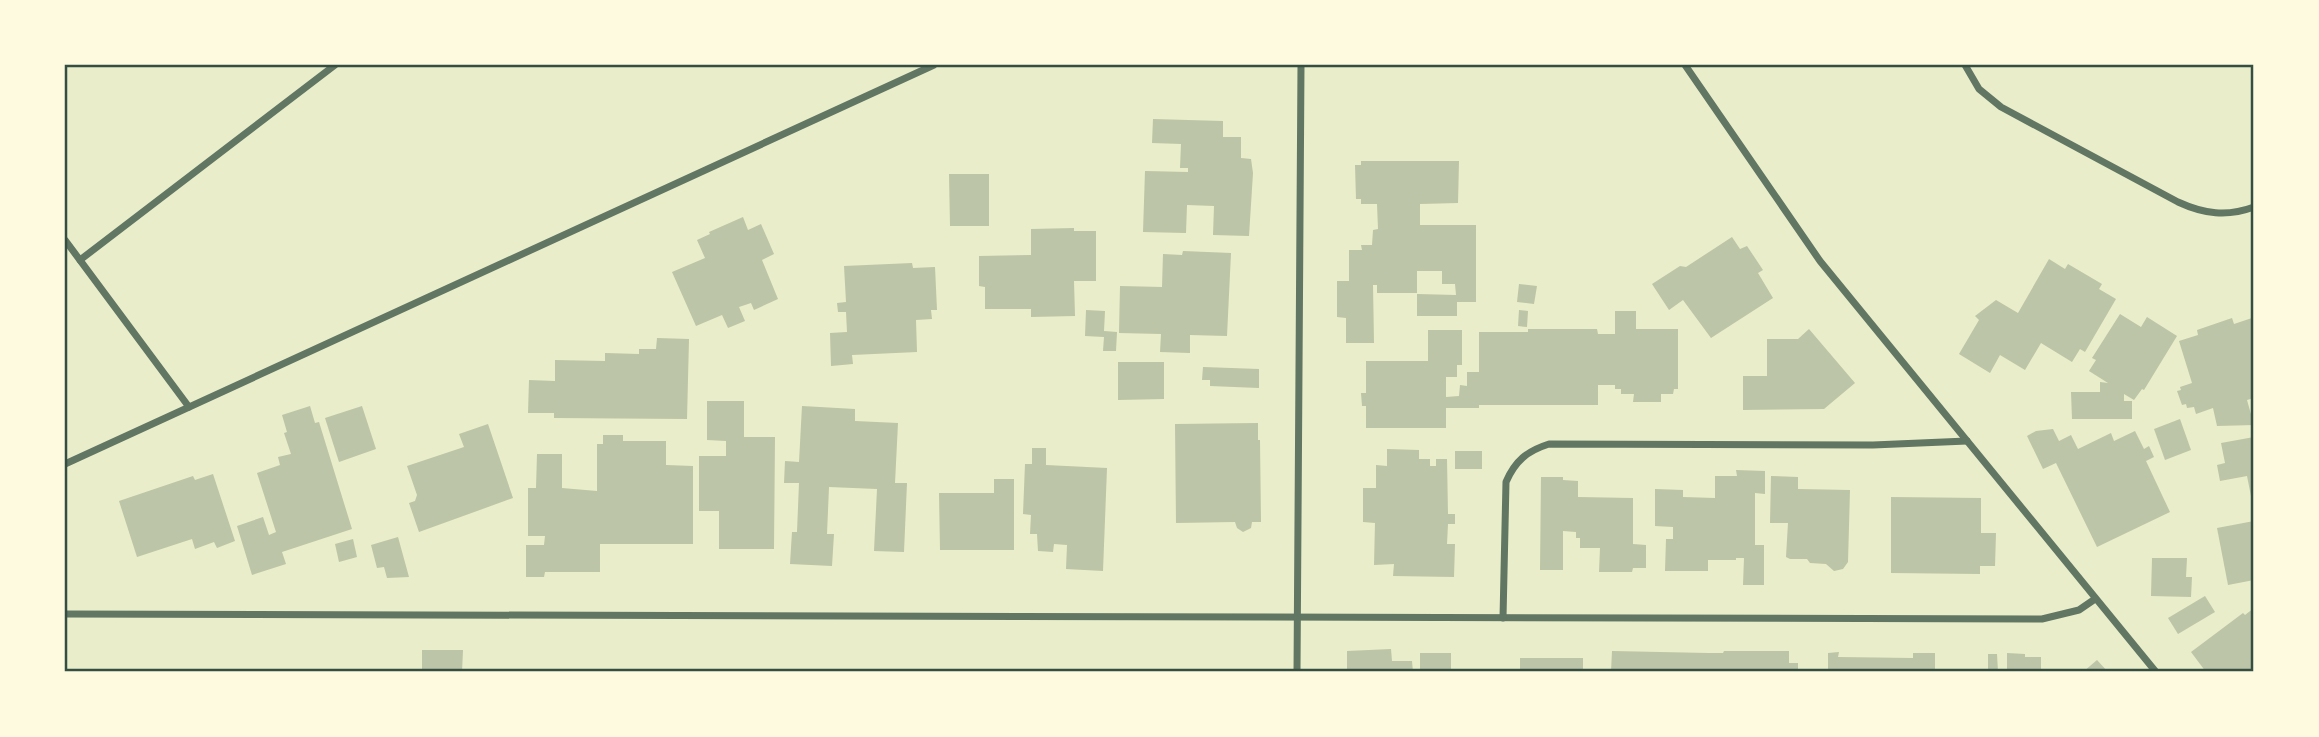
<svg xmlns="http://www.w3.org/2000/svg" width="2319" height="737" font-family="'Roboto Serif',serif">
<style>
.building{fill:#bcc5a7}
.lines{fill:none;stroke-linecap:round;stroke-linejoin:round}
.minor{stroke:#617663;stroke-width:7}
.neatline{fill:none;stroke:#344e41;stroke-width:2.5}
</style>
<rect width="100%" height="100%" fill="#e9edc9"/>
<g class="building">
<polygon points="1153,119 1223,121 1223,137 1241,137 1241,158 1251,159 1253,173 1249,236 1213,235 1214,206 1187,205 1186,233 1143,232 1145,171 1188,172 1188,168 1180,168 1181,144 1152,143"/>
<polygon points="1361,161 1459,161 1458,203 1420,204 1420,225 1476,225 1476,302 1457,302 1457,316 1417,316 1417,294 1456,295 1455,284 1442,284 1442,271 1417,271 1417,293 1377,293 1377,285 1373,285 1374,343 1346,343 1346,318 1337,317 1337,281 1349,281 1349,250 1362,250 1361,245 1372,245 1373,230 1378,229 1377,204 1361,204 1361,199 1356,199 1355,165 1361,165"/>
<polygon points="949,174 989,174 989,226 950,226"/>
<polygon points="743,217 748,230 761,224 774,254 762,260 778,299 754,310 751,303 739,307 745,321 728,328 722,315 696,326 672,272 705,258 697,240 710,234 709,232"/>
<polygon points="1074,228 1074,231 1096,231 1096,281 1074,281 1075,316 1031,317 1031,309 985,309 985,287 979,286 979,256 1031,255 1031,229"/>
<polygon points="1732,237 1740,249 1747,246 1763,270 1758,273 1773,298 1711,338 1683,300 1669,310 1652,284 1680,266 1686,267"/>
<polygon points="1183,251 1231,253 1227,336 1190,335 1190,353 1160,352 1161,334 1119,333 1120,286 1162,287 1163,254 1182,255"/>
<polygon points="2049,259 2065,269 2068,264 2102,284 2099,289 2116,299 2085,352 2080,349 2072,362 2041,343 2025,370 2000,355 1990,373 1959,354 1979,320 1975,316 1996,300 2018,313"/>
<polygon points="912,263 913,268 935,267 937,310 931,310 932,319 916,320 917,352 852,355 853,364 831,366 830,333 847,332 846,312 838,312 837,303 846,302 844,266"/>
<polygon points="1519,284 1537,286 1534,304 1517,302"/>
<polygon points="1086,310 1105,311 1104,331 1117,332 1116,351 1103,351 1104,337 1085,336"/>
<polygon points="1519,310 1528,311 1527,327 1518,326"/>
<polygon points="1615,311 1636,311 1636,329 1678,329 1678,389 1674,389 1673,394 1661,394 1661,402 1633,402 1634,394 1621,394 1621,389 1615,389 1615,385 1598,385 1598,405 1479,405 1479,408 1446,408 1446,428 1366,428 1366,406 1362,406 1361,393 1366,393 1366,361 1428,361 1428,330 1462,330 1462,365 1457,365 1457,377 1446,377 1446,397 1459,396 1460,385 1467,386 1467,372 1479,372 1479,332 1528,332 1528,329 1597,329 1598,334 1615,334"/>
<polygon points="2120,314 2141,327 2147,317 2177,336 2144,390 2142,389 2134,400 2124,394 2124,401 2132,401 2132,419 2072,419 2071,392 2100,392 2100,382 2108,383 2089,371 2096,360 2092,358"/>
<polygon points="2232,318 2234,324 2252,318 2254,324 2254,398 2247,400 2254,425 2217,426 2213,408 2196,414 2194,407 2187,408 2186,404 2182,405 2177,391 2181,390 2180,387 2192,383 2179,341 2198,335 2197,330"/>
<polygon points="1809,329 1855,383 1824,409 1743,410 1743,376 1767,376 1767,339 1798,339"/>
<polygon points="657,338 689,339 687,419 554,418 554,413 528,413 529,380 555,381 555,360 605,361 605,353 639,354 639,349 656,349"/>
<polygon points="1118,362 1164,362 1164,399 1118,400"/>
<polygon points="1203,367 1259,369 1259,388 1210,386 1210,380 1202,380"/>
<polygon points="707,401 744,401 744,437 775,437 774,549 719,549 719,511 699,511 699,456 726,456 726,441 707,440"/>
<polygon points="310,406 315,423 319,422 352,529 282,552 286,564 252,575 237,526 263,517 269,535 276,532 257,473 280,465 278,457 291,454 284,433 287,432 282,415"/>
<polygon points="362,406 376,449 339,462 325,418"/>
<polygon points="802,406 855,409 855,421 898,423 895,483 907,483 904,552 874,551 877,489 829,487 827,534 834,534 832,566 790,564 792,532 797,532 799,483 784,483 785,461 799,462"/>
<polygon points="2180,419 2191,450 2165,460 2154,429"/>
<polygon points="1258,423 1258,440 1260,440 1261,522 1252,522 1251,528 1243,532 1237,528 1235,522 1176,523 1175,424"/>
<polygon points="488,424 513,498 419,532 409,503 415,501 417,495 407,466 464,447 459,434"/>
<polygon points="2053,429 2059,441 2071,435 2078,449 2111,433 2114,441 2135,431 2144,449 2149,446 2154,457 2146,461 2170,512 2097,547 2056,463 2043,469 2027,436 2036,431"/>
<polygon points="603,435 623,435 623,441 666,441 666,465 693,466 693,544 600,544 600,572 545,572 544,577 526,577 526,545 544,545 545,536 528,536 528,488 536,488 537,454 562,454 562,488 597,491 597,444 603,444"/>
<polygon points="2254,437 2254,506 2253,506 2247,476 2220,481 2217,465 2225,463 2221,443"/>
<polygon points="1032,448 1046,448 1046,465 1107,468 1103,571 1066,569 1067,545 1054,544 1053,552 1038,551 1037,534 1030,534 1031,515 1023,514 1025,464 1032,464"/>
<polygon points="1387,449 1419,450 1419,459 1430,459 1430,466 1436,466 1436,459 1447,459 1448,514 1455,514 1455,524 1448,524 1447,544 1455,544 1454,577 1393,576 1394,564 1374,565 1375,523 1363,522 1363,488 1376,488 1376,465 1387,466"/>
<rect x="1455" y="451" width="27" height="18"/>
<polygon points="1736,470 1765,471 1765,494 1755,493 1755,545 1764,545 1764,585 1743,585 1744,558 1736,558 1736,560 1708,560 1708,571 1665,571 1666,539 1673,539 1673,527 1655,526 1655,489 1683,490 1683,497 1715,498 1715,476 1737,476"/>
<polygon points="213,474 235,541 217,548 214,542 195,549 192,539 137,557 119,501 193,476 195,480"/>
<polygon points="1771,476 1798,477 1798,489 1850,490 1848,562 1843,569 1834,571 1826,564 1810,563 1807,559 1790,559 1786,557 1788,523 1770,523"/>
<polygon points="1541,477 1563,477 1563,480 1578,481 1578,497 1633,498 1633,544 1646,545 1646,568 1633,568 1632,572 1599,572 1600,548 1580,548 1580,538 1576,538 1576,532 1563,531 1563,570 1540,570"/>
<polygon points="994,479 1014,479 1014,550 940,550 939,493 994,493"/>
<polygon points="1891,497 1981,498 1981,533 1996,533 1995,566 1980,566 1980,574 1891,573"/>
<polygon points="2254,521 2254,580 2228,585 2217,528"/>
<polygon points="398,537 409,577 387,578 384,567 377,568 371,545"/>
<polygon points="353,539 357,557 339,562 335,544"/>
<polygon points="2152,558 2187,558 2186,577 2192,577 2191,597 2151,596"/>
<polygon points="2205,596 2215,612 2178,634 2168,618"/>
<polygon points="2254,608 2254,672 2206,672 2191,652 2243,613 2245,615"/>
<polygon points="1391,649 1392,661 1412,661 1413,672 1347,672 1347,651"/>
<polygon points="422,650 463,650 462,672 422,672"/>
<polygon points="1612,651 1708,653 1723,653 1724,651 1789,651 1789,663 1798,663 1798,672 1611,672"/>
<polygon points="1839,652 1838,657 1913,658 1913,653 1935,653 1935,672 1828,672 1828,653"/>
<rect x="1420" y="653" width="31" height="19"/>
<polygon points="2007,653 2025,654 2025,657 2041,657 2041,672 2007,672"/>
<polygon points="1988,654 1997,654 1998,672 1988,672"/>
<rect x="1520" y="658" width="63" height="14"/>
<polygon points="2097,660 2108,672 2083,672"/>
</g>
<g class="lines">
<g class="minor">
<polyline points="1685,65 1820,261 2156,672"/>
<path d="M1965,65l14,24 22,18 177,95c26,12 49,15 76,5"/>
<polyline points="65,240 189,407"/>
<polyline points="80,260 335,65"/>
<polyline points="65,464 934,65"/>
<polyline points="65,614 2042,619 2079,610 2095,599"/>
<path d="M1503,618l3,-136c9,-21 21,-31 43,-38l324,1 94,-4"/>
<polyline points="1297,672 1301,65"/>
</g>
</g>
<rect width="2319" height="737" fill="none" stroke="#fefae0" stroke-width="133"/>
<rect x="66" y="66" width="2186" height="604" class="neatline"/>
</svg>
